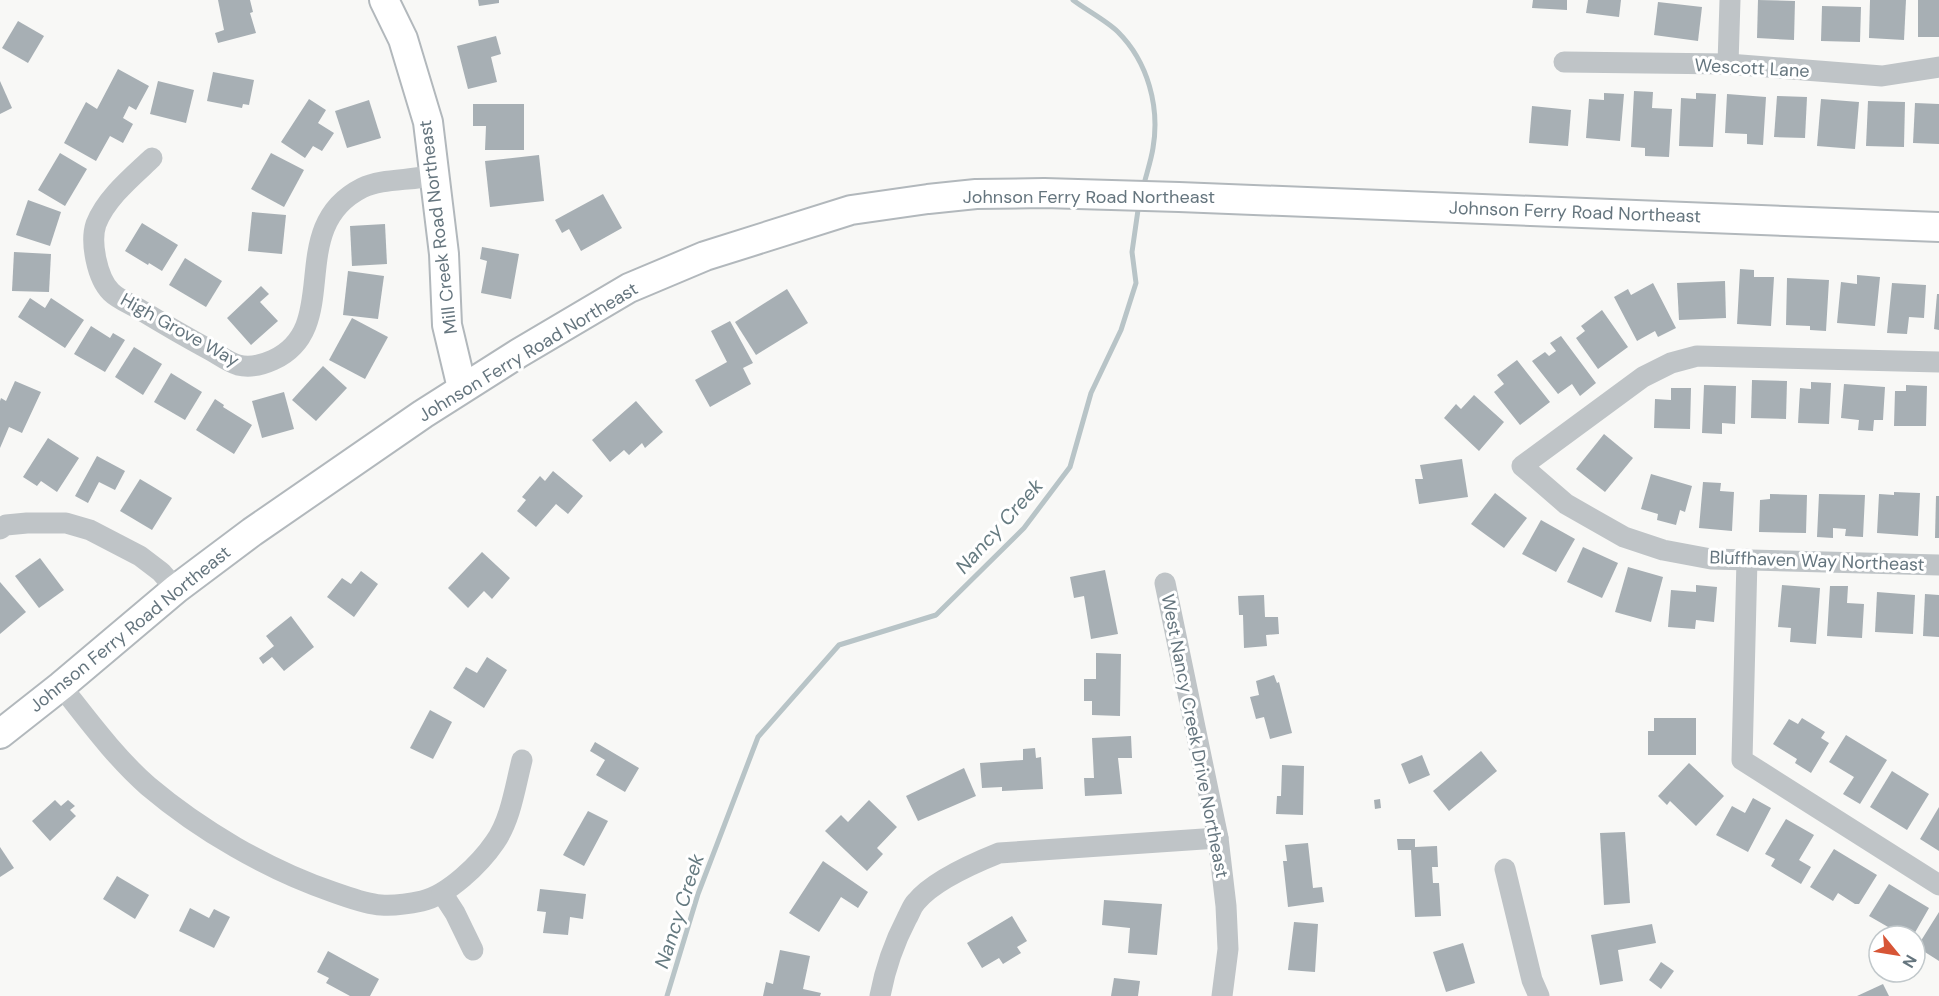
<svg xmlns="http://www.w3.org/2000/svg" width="1939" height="996" font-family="'DM Sans',sans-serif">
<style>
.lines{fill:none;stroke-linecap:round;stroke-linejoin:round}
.stream{stroke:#b8c4c7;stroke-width:5}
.building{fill:#a7afb4}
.secondary-casing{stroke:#b2b8bc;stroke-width:32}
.street{stroke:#bfc4c7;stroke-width:21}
.secondary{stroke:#fff;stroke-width:28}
.labels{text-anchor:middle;stroke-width:6;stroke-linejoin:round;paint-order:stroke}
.street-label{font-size:18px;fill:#65757e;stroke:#fff}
.water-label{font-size:20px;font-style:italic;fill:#657a80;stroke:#fff}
</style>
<rect width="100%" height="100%" fill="#f8f8f6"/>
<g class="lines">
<g class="stream">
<path d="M1073,0c13,10 34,21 45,32 30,30 42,75 35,116 -2,13 -7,27 -10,40"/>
<polyline points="667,996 698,894 758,737 839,645 936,615 1024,528 1070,467 1091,393 1121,330 1136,283 1132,252 1139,203"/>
</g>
</g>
<g class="building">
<polygon points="218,0 250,0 253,12 250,13 256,33 218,43 215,33 224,30"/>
<polygon points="478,0 499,0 499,3 479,6"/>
<polygon points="1533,0 1567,0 1567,10 1532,8"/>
<polygon points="1588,0 1621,0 1619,17 1586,13"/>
<polygon points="1758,0 1795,1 1794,40 1757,38"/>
<polygon points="1870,0 1906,0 1904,40 1869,38"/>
<rect x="1918" y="0" width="21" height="37"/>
<polygon points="1658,2 1702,7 1698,41 1654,35"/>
<polygon points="1822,6 1861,7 1860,42 1821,41"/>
<polygon points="18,21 44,36 28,63 2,48"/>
<polygon points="496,36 501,54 491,57 497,82 468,89 457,46"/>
<polygon points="118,69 149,86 136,110 129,106 123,118 133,124 123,143 110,136 96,161 64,143 86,102 97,109"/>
<polygon points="213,72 254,80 249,105 243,104 242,108 207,101"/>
<polygon points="0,81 12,108 0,114"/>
<polygon points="158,81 194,90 186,123 150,114"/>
<polygon points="1634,91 1653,92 1652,108 1672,109 1669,157 1645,156 1645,148 1631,147"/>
<polygon points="1604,93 1624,94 1620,141 1586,138 1589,99 1604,100"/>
<polygon points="1696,93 1716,94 1713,147 1679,146 1681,98 1696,99"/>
<polygon points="1727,94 1766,97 1763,145 1747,144 1747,134 1725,133"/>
<polygon points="1777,96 1807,97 1805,138 1774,137"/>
<polygon points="309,99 326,110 318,123 334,133 322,151 313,146 305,158 281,142"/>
<polygon points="1821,99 1859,102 1855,149 1817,146"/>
<polygon points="369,100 381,138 347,148 335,111"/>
<polygon points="1868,101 1905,102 1904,147 1866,146"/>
<polygon points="1915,103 1939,104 1939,144 1913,143"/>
<polygon points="473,104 524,104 524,150 485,150 486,126 473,126"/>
<polygon points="1532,106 1571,110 1568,146 1529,143"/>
<polygon points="60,153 87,169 65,206 38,190"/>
<polygon points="271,153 304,170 284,207 251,189"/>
<polygon points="539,155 544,201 490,207 485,161"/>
<polygon points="603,194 622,228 581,251 569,229 562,233 555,220"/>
<polygon points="28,200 61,212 50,246 16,235"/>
<polygon points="252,212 286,215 282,254 248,251"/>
<polygon points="142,223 178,245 162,271 149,263 148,265 125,251"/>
<polygon points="385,224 387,264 352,266 350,226"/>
<polygon points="482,247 519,254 511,299 481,293 487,261 480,259"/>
<polygon points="14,252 51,254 49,292 12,291"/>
<polygon points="185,258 222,281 206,307 169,285"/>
<polygon points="1740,269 1754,270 1754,277 1774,277 1771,326 1737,324"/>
<polygon points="348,271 384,276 378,319 343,315"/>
<polygon points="1857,275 1880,277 1875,326 1837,323 1841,282 1857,284"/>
<polygon points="1787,278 1829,280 1826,331 1810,330 1810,326 1786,325"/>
<polygon points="1725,281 1726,318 1679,320 1677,283"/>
<polygon points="1653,283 1676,328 1658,337 1655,331 1637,341 1614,297 1628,289 1631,295"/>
<polygon points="1892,283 1926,285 1924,318 1909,317 1907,334 1887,333"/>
<polygon points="261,286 269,294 260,302 278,321 251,345 227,318"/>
<polygon points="787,289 808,323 756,355 735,322"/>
<polygon points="1937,294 1939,294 1939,330 1934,329"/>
<polygon points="30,298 45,308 51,298 84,320 65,348 18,317"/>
<polygon points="1602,310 1628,347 1598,369 1576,338 1585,331 1581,326"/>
<polygon points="352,318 388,337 365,379 329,360"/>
<polygon points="730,321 753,363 743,368 751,384 710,407 695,380 727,362 711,331"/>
<polygon points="91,326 110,338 113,333 125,340 105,372 74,354"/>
<polygon points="1561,336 1596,383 1580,396 1572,384 1558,394 1532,361 1545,352 1549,356 1556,351 1550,343"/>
<polygon points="134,347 162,364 143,395 115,377"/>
<polygon points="1517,360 1550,402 1520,425 1494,392 1504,384 1497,375"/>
<polygon points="323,366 347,388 316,421 292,400"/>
<polygon points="171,373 202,392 185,420 154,402"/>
<polygon points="1752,380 1787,381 1786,419 1751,418"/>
<polygon points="15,381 41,392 22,433 9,427 0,448 0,401 1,398 6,401"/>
<polygon points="1811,382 1831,383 1829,424 1798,423 1800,388 1811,389"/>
<polygon points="1844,384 1885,387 1883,420 1874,420 1873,431 1858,430 1859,420 1841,418"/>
<polygon points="1704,385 1736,386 1735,424 1722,423 1722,434 1702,433"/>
<polygon points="1906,385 1927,386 1926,426 1894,426 1895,391 1906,391"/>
<polygon points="1671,388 1691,388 1690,429 1654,428 1655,399 1671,400"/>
<polygon points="284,392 294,429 262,438 252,401"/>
<polygon points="1474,395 1504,422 1479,451 1444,418 1456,404 1461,409"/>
<polygon points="215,399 224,405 223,407 252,425 234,454 196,430"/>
<polygon points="636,401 663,432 645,448 642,443 629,455 624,450 610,462 592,440"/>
<polygon points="1604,434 1633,458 1605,492 1576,469"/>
<polygon points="48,438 79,458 57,492 41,481 37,486 23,477"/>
<polygon points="97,456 125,471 115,490 99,482 88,503 75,496"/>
<polygon points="1462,459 1468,497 1419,504 1415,479 1423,479 1420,465"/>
<polygon points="553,471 583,496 568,514 556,504 536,527 517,511 526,500 522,497 540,476 545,481"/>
<polygon points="1651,474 1692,486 1685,512 1680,510 1676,525 1657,520 1658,514 1641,509"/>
<polygon points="140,479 172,498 152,530 120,511"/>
<polygon points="1703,482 1721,483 1720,491 1734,492 1732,531 1699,528"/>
<polygon points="1894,492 1920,493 1918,536 1877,533 1879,494 1894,495"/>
<polygon points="1495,493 1527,518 1504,548 1471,524"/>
<polygon points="1770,494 1807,495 1806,533 1759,532 1760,500 1770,499"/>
<polygon points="1819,494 1865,495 1863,537 1845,536 1846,529 1833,528 1833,538 1817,537"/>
<polygon points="1936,496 1939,496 1939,538 1935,538"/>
<polygon points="1541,520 1575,539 1556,572 1522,554"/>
<polygon points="1583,547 1618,563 1602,598 1567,582"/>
<polygon points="482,552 510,578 492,599 484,591 468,608 448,588"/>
<polygon points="40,558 64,590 39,608 15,576"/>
<polygon points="1628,567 1663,577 1651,622 1615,612"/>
<polygon points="1105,570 1118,634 1091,639 1084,596 1074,598 1070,577"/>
<polygon points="361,571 378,584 354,617 327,597 342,578 351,584"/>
<polygon points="0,582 26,612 0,634"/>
<polygon points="1696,585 1717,587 1714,622 1696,620 1695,629 1668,627 1671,590 1696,592"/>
<polygon points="1782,585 1820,588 1816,644 1790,642 1791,628 1778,627"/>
<polygon points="1830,586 1848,586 1847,603 1864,604 1862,638 1827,636"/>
<polygon points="1877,592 1915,595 1913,634 1875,632"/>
<polygon points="1925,594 1939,595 1939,637 1923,636"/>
<polygon points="1264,595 1265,617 1278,617 1279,634 1266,635 1267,646 1244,648 1243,615 1239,615 1238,596"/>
<polygon points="291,616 314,647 284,671 272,657 263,664 259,658 274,646 266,636"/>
<polygon points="1096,653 1121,654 1120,716 1092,715 1092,701 1084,701 1084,679 1096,679"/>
<polygon points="487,657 507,670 484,708 453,688 466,667 477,673"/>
<polygon points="1274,675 1277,683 1279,682 1292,733 1270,739 1264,717 1256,719 1250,697 1259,695 1256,681"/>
<polygon points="430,710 452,722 433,759 410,748"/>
<polygon points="1654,718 1696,718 1696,755 1648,755 1648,731 1654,731"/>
<polygon points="1802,718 1825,732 1821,738 1829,743 1811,773 1795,763 1797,759 1773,744 1789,719 1798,724"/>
<polygon points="1846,735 1887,760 1860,804 1843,794 1854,777 1829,762"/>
<polygon points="1131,736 1132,758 1118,758 1122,794 1085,796 1084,778 1094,778 1092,738"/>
<polygon points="595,742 639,768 625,792 596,775 605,760 590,751"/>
<polygon points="1035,748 1036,758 1041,757 1043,789 1002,791 1002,787 982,788 980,763 1023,760 1023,749"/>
<polygon points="1481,751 1497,771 1449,811 1433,791"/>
<polygon points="1422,755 1430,775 1409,784 1401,764"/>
<polygon points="1689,763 1724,796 1696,826 1670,801 1667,805 1658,796"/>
<polygon points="1282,765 1304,766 1303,815 1276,814 1277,796 1281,796"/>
<polygon points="964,768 976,796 918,821 906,796"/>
<polygon points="1892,771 1929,794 1907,830 1870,807"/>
<polygon points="1753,798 1771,808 1748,852 1716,835 1732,806 1745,813"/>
<polygon points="1380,799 1381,808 1375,809 1374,800"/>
<polygon points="55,800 61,806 68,800 75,806 70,810 76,816 50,841 32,821"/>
<polygon points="869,800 897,827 877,848 883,854 867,871 825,831 841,815 848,822"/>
<polygon points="1939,807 1939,851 1920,839"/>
<polygon points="588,811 608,821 584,866 563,855"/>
<polygon points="1786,819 1814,835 1799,860 1811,867 1801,884 1771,866 1775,859 1765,854"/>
<polygon points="1625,832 1630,903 1604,905 1600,833"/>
<polygon points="1397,839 1415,839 1415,847 1437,846 1438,867 1432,867 1433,883 1439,883 1441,916 1415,917 1411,850 1398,850"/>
<polygon points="1308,843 1313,888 1322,887 1324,902 1288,907 1283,861 1287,861 1285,845"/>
<polygon points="0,847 14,868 0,877"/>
<polygon points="1834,849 1877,875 1859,904 1855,904 1838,893 1833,901 1810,887"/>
<polygon points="823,861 868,892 858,908 841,897 819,932 789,913"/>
<polygon points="117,876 149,895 135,919 103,899"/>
<polygon points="1889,884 1929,908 1913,936 1904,932 1902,935 1869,916"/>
<polygon points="540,889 586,894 583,919 570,917 568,935 543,933 546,912 537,911"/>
<polygon points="1104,900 1162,904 1157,955 1128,953 1130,928 1102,925"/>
<polygon points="190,908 209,918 214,909 230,917 214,948 179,931"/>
<polygon points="1939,912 1939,961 1917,947"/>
<polygon points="1012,916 1027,941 1017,947 1021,953 1003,964 999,958 982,968 967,943"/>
<polygon points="1294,922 1318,924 1315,972 1288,970"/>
<polygon points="1652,924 1656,943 1618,950 1623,981 1600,985 1591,935"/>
<polygon points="1463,943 1475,983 1446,992 1433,952"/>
<polygon points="780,950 810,956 803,989 821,993 820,996 763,996 766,982 773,984"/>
<polygon points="328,951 379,979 370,996 350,996 326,983 329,978 317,972"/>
<polygon points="1661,962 1674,971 1661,989 1649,980"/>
<polygon points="1114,978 1140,981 1138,996 1111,996"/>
<polygon points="1883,984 1889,996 1857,996"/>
</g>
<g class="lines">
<defs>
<g id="secondary">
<polyline points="384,0 403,39 428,122 444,254 447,325 462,388"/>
<polyline points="0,734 61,686 176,589 252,532 423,414 519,353 629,288 705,256 851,210 928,199 976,194 1044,193 1179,197 1939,227"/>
</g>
</defs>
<use href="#secondary" class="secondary-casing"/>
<g class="street">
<polyline points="1564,62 1728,64 1882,76 1939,67"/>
<polyline points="1728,64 1730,0"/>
<path d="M152,158c-19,18 -46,40 -56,66 -6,18 1,54 15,68 7,7 19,12 28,17 23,14 47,28 71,41 9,5 18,12 28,15 12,3 24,0 35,-5 72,-33 10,-132 89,-172 20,-10 50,-7 72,-13"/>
<polyline points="1939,362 1697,356 1671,363 1643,377 1522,466 1566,504 1624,537 1663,550 1711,559 1939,565"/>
<polyline points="0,529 6,525 27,523 66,523 90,530 140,556 161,572 176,589"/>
<polyline points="1747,559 1742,760 1939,885"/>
<polyline points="1165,583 1218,838 1226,906 1228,949 1222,996"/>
<path d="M61,686c27,34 54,71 87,100 52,44 120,84 185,106 15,5 32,12 48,13 14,1 27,-1 41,-4 26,-6 58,-37 73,-59 16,-23 20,-55 27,-82"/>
<polyline points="1505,869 1532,980 1539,996"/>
<polyline points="442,893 455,913 473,950"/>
<path d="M880,996c5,-27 14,-53 27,-78 3,-5 5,-12 9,-16 17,-21 58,-39 83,-49l219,-15"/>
</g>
<use href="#secondary" class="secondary"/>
</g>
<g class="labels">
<g class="street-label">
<text transform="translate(1752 68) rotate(3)" y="6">Wescott Lane</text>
<text x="1089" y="203">Johnson Ferry Road Northeast</text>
<text transform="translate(1575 212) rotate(2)" y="6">Johnson Ferry Road Northeast</text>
<text transform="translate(438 227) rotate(-97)" y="6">Mill Creek Road Northeast</text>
<text transform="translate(180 330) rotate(29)" y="6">High Grove Way</text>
<text transform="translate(528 352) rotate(-31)" y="6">Johnson Ferry Road Northeast</text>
<text transform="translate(1817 561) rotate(2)" y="6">Bluffhaven Way Northeast</text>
<text transform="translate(130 629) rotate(-39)" y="6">Johnson Ferry Road Northeast</text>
<text transform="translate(1195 736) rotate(79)" y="6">West Nancy Creek Drive Northeast</text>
</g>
<g class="water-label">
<text transform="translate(999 526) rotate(-48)" y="7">Nancy Creek</text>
<text transform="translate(679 911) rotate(-72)" y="7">Nancy Creek</text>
</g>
</g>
<g transform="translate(1897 954) rotate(120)"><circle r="28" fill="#ffffff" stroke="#c1c8cb" stroke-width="1.5"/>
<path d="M0-4.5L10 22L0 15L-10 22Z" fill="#d75536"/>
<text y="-9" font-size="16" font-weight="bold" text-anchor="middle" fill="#65757e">N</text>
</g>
</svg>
